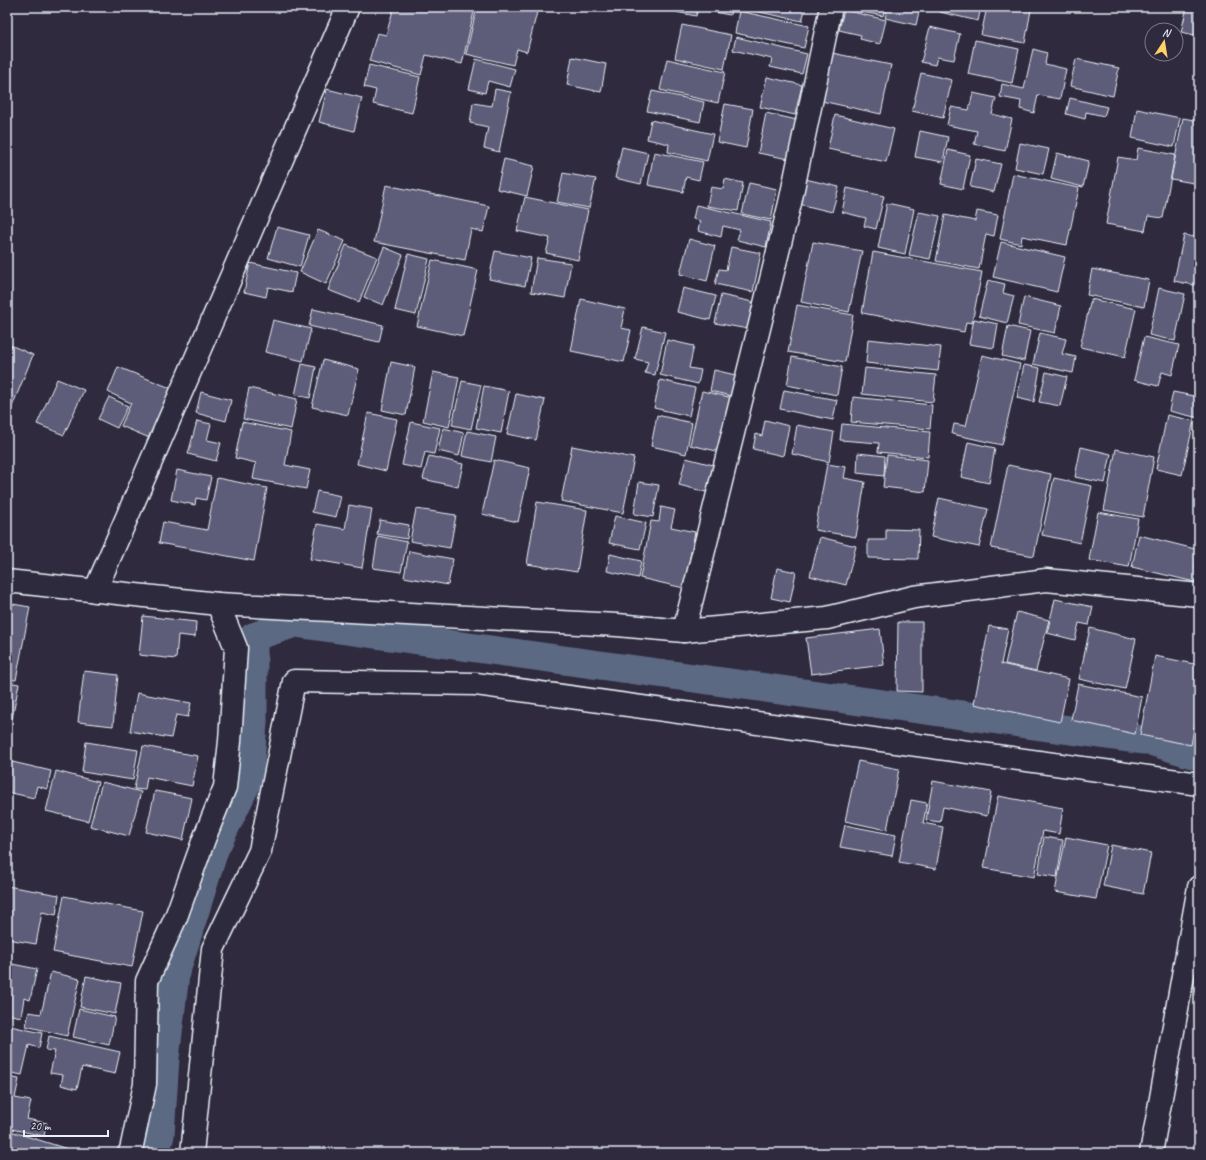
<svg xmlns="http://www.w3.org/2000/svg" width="1206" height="1160" font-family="Caveat,sans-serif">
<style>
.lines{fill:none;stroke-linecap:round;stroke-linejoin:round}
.canal{stroke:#5c6983;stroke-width:29}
.building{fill:#5d5b79;stroke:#e8f1f8}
.minor-casing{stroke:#e8f1f8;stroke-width:25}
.minor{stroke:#2f2a3d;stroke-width:22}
</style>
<rect width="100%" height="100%" fill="#2f2a3d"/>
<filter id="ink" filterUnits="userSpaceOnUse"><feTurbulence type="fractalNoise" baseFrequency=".025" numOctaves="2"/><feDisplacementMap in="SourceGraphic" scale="8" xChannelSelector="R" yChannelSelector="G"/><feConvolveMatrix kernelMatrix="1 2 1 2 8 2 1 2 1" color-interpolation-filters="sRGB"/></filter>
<g filter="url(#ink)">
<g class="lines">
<polyline class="canal" points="155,1153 160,1135 165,1058 175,974 214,850 249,778 253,722 253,637 295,623 1150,741 1199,756"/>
</g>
<g class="building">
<polygon points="394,7 475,7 462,64 426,55 421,75 369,61 377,33 386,35"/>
<polygon points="477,7 532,7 538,8 527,52 517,49 513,65 466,54"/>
<polygon points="677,7 731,7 730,15 698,9 696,16 676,12"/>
<polygon points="746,7 806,7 802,21 745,9"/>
<polygon points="858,7 885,7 883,16 857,11"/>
<polygon points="888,7 920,7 916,25 885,18"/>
<polygon points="941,7 981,7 978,21 940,12"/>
<polygon points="987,7 1018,7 1031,10 1025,43 981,35"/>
<polygon points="1187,7 1199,7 1199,36 1181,32"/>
<polygon points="844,10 886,20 880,44 860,39 861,35 839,30"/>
<polygon points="739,11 809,26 804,48 735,33"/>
<polygon points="682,25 731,35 724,69 675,58"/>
<polygon points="930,27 960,34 954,60 937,57 935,65 921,62"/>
<polygon points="736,37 807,54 802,74 770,67 772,59 733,50"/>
<polygon points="975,40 1019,49 1012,83 968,74"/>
<polygon points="1033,49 1047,53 1045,64 1066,69 1060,99 1038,95 1034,113 1020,109 1021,101 1000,97 1002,84 1024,89"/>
<polygon points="827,52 891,65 881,114 817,100"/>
<polygon points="572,57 606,64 601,92 567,85"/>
<polygon points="476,59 515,69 510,87 488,81 485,93 469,89"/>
<polygon points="667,59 725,72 718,103 660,90"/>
<polygon points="1076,59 1119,68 1113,96 1070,86"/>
<polygon points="369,65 420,77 412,113 373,104 376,90 364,87"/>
<polygon points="921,73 952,80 943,118 912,111"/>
<polygon points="767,77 802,85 795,115 760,107"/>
<polygon points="327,89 362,98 354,131 319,122"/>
<polygon points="495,89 511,92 499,152 484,148 488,127 470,123 473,103 492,106"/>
<polygon points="652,91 704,102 700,122 647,111"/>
<polygon points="973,93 996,98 992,114 1012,119 1005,151 974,144 977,131 947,125 951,107 969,110"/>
<polygon points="1070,98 1107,107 1104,116 1086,112 1085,119 1066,114"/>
<polygon points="725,104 753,109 746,148 717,142"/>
<polygon points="1137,109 1180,118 1174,147 1132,138"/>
<polygon points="766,113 797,120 789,159 758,153"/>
<polygon points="835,115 894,129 886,162 828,149"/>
<polygon points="1183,118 1199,121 1199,184 1171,179"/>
<polygon points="651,120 713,134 707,161 668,152 669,144 647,139"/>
<polygon points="920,131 948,137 943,162 915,157"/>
<polygon points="1020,143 1049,149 1043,174 1015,168"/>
<polygon points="622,147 648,153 641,184 615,178"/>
<polygon points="1138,148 1175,155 1163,218 1148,216 1145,231 1106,224 1118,157 1136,160"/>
<polygon points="948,150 970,155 963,189 941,184"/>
<polygon points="654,152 703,162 699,180 686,177 683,192 648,185"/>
<polygon points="1057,153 1089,161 1083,187 1051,179"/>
<polygon points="504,159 534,166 527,196 497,189"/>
<polygon points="976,159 1001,164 994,192 970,187"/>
<polygon points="563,173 596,179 589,208 557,202"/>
<polygon points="1013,174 1079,188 1067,245 1022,236 1021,244 1000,239"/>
<polygon points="801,178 839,187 832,212 795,203"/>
<polygon points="725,179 743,183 738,211 707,206 711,187 723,189"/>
<polygon points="749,183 777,189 771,220 742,214"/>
<polygon points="386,185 489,206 483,232 471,229 465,260 374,242"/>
<polygon points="847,188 884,196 876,229 864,226 866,218 842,212"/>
<polygon points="525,197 588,210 578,260 546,253 550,238 517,231"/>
<polygon points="887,203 914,209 905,254 878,248"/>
<polygon points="696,205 771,222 766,247 737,240 740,230 723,226 721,237 698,231 700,221 693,219"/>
<polygon points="977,211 998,215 994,236 986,234 979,269 936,261 945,215 975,221"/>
<polygon points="919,212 940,216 930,259 909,255"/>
<polygon points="277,227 309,235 300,267 268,258"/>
<polygon points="318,230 345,241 326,284 300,272"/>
<polygon points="1184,235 1199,238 1199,286 1174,281"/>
<polygon points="689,239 715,246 707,281 680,274"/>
<polygon points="813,242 862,251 849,312 801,302"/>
<polygon points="1001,242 1065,257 1057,292 993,277"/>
<polygon points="346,245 377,257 359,302 328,290"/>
<polygon points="384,247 403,255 383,305 364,297"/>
<polygon points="731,247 761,253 753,292 715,284 719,269 726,270"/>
<polygon points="495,251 531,258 525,286 489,279"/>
<polygon points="873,252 982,272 972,323 966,322 964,332 862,313"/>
<polygon points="408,254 429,259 416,315 395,310"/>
<polygon points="537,258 571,263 565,298 531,292"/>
<polygon points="432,260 478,270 463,336 417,326"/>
<polygon points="250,263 296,273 292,292 268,287 266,297 244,292"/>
<polygon points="1092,269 1149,280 1144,307 1087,295"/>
<polygon points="988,280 1005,284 1003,293 1014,296 1007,323 979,316"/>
<polygon points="683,288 716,296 710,320 677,312"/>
<polygon points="1159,288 1185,294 1175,341 1149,335"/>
<polygon points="721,295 753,302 748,329 715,323"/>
<polygon points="1024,297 1061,306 1055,333 1018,325"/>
<polygon points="581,299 625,309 621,328 631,330 624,362 571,351"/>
<polygon points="1091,299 1136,309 1125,357 1080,347"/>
<polygon points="797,305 853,315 845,362 788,352"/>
<polygon points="313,309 383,325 379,342 309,326"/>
<polygon points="974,319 998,324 994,348 969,344"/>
<polygon points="273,320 311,329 303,361 265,352"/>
<polygon points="1008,326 1030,331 1024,361 1002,356"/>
<polygon points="643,327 665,332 655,375 645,373 648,362 635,359"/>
<polygon points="1040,333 1066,339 1062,354 1076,357 1073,373 1033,364"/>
<polygon points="1144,337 1179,345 1172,375 1162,372 1158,386 1134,380"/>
<polygon points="868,339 941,347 938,371 866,363"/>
<polygon points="667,340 694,346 689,368 701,370 698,384 660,375"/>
<polygon points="8,344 33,355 9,414 7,413"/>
<polygon points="982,355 1020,364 1002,445 952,434 954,424 966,426"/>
<polygon points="792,357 842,367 837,395 787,385"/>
<polygon points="323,360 359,369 348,415 312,407"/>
<polygon points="391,362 415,367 406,415 382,410"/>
<polygon points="302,364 316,367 310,398 295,395"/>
<polygon points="1024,365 1040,368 1034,402 1017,398"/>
<polygon points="118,367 173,389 152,439 121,426 131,403 108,392"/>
<polygon points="865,368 936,375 933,402 862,394"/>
<polygon points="714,370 744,377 740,398 710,391"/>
<polygon points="433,372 459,377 449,427 423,421"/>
<polygon points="1046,372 1067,377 1060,406 1039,402"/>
<polygon points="57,379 84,390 64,435 37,424"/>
<polygon points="660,380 695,388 689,416 654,408"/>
<polygon points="462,381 481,385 471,429 452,425"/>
<polygon points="484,386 509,391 501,433 476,428"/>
<polygon points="249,388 297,399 291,429 243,419"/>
<polygon points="784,390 837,400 833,420 780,409"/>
<polygon points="702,391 733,398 721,452 690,445"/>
<polygon points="201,392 231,400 226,421 196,413"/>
<polygon points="1173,392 1199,397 1199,418 1169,411"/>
<polygon points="516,394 545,400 536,440 507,434"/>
<polygon points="109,397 128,406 117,428 98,419"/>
<polygon points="853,397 932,405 930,429 851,422"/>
<polygon points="368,413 397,419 386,471 357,464"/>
<polygon points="657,415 692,423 686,454 651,446"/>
<polygon points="1167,415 1194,421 1182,475 1156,469"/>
<polygon points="765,420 789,426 783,456 753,449 756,434 762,436"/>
<polygon points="197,421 211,424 207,440 221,443 216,461 188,454"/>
<polygon points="242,422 291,432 285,465 310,470 306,489 253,479 256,463 235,458"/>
<polygon points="411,422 440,428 434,454 425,452 421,469 402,465"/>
<polygon points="842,424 930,432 928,457 878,452 879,443 840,440"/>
<polygon points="797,425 834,432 829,462 792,454"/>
<polygon points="443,428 464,433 459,456 438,451"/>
<polygon points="467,431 496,437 491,462 462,456"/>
<polygon points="968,442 995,448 989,483 961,477"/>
<polygon points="572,446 634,458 623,513 561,501"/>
<polygon points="1081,447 1111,454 1105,483 1075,477"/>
<polygon points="1116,449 1154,457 1143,517 1104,510"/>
<polygon points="858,453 885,456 884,476 857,473"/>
<polygon points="887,455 928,460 925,492 883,487"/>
<polygon points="429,456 463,464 458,487 423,479"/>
<polygon points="686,458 717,466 710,493 679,485"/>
<polygon points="494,460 530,468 518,522 482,514"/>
<polygon points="827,464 846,467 844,478 865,482 856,537 815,530"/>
<polygon points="1008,465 1051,474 1034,556 991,548"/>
<polygon points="177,470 211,477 206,500 196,498 195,505 171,500"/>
<polygon points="217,478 267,488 254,561 159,543 163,522 207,530"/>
<polygon points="1054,478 1092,486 1080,543 1042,535"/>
<polygon points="639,482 659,485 653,517 634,514"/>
<polygon points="317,491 341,496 336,517 312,512"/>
<polygon points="939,498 988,509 979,547 931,537"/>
<polygon points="537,502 587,510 577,572 527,564"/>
<polygon points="349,505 372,509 362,568 310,559 317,524 345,529"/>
<polygon points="661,507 675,510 671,527 695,532 684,588 640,578 651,521 659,522"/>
<polygon points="416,509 456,515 450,548 410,541"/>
<polygon points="1098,512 1138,519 1129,567 1089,560"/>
<polygon points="615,516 646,523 640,549 609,543"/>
<polygon points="380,520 409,525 407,539 377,534"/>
<polygon points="886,529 919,530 918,559 868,558 868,540 886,540"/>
<polygon points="1139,535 1199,550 1195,569 1199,570 1199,583 1132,567"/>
<polygon points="378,536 407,542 401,572 373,568"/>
<polygon points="820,537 856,546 846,585 810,576"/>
<polygon points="409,551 453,559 448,585 404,577"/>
<polygon points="610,554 641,561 638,578 607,571"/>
<polygon points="777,568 796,572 790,602 771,598"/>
<polygon points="1055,599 1093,607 1089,625 1079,623 1075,640 1047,633"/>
<polygon points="7,603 30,607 16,680 7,679"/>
<polygon points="1017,612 1049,620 1036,671 1005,664"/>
<polygon points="143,616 196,622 195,637 178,635 176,659 139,655"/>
<polygon points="898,622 922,622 922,692 897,691"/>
<polygon points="989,626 1008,629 1001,664 1069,679 1060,722 974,704"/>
<polygon points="1090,628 1136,639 1125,689 1079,679"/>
<polygon points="880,629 884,665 811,674 806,638"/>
<polygon points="1155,656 1199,665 1199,703 1191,745 1140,735"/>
<polygon points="84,671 118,675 113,726 78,722"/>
<polygon points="7,682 19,684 12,719 7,718"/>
<polygon points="1078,684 1142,697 1135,734 1071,720"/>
<polygon points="137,693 191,703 188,717 176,715 171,738 130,731"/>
<polygon points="86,742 138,750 133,780 82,772"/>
<polygon points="143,746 198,756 192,786 147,777 145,790 134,789"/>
<polygon points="8,761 51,771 47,789 37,786 34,798 7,792"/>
<polygon points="858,761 899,769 887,830 845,821"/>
<polygon points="56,771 98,782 88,821 46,811"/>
<polygon points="933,781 991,792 987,816 943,807 940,822 926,820"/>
<polygon points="102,782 141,792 129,836 90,826"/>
<polygon points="155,791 192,798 183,840 146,832"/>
<polygon points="998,796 1063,808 1059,834 1043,831 1034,877 984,868"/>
<polygon points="911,800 927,803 923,823 943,827 936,869 899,862"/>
<polygon points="845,825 896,835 892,856 840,847"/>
<polygon points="1044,837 1063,840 1057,877 1038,874"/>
<polygon points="1066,837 1107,845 1096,899 1055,892"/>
<polygon points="1111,845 1151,853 1143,894 1103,886"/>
<polygon points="7,886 59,895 56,915 42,912 36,944 7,939"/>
<polygon points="64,896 143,911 132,967 53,952"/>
<polygon points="7,963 37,969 30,1000 24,998 21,1017 7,1014"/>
<polygon points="51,972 80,979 67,1036 26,1026 29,1012 41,1014"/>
<polygon points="86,976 121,983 115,1014 80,1007"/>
<polygon points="79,1009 115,1017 109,1045 73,1037"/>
<polygon points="10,1026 42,1033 39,1048 29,1045 22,1075 7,1072 7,1038"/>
<polygon points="49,1036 120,1052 115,1074 82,1067 77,1089 61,1085 63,1075 50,1073 55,1051 46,1050"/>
<polygon points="7,1077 19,1079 15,1098 31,1101 27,1119 47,1123 44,1136 7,1128"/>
<polygon points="7,1130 77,1152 7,1153"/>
</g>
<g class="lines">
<defs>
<g id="minor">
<polyline points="7,581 218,604 617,625 684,631 827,618 914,597 1046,580 1199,595"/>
<polyline points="95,591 348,7"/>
<polyline points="684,631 790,203 831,7"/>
<polyline points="129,1153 131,1150 145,1084 147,981 176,917 204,839 225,787 230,741 236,648 218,604"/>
<polyline points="192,1153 213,949 260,851 294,681 476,684 1199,784"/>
<polyline points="1151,1153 1199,887"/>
</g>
</defs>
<use href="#minor" class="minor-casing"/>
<use href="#minor" class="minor"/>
</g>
</g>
<rect width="1206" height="1160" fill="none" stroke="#2f2a3d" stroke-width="24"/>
<rect x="12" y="12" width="1182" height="1136" fill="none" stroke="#e8f1f8" stroke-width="1.5" filter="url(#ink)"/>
<g transform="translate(1164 42) rotate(12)"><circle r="19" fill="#2f2a3d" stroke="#797a88"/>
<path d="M0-3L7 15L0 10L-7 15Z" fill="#ffd166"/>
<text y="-6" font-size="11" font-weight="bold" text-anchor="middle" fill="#e8f1f8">N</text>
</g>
<path d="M24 1130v6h84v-6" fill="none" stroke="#e8f1f8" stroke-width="2"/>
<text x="30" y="1130" font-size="12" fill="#e8f1f8" stroke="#2f2a3d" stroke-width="3" paint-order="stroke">20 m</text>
</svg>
